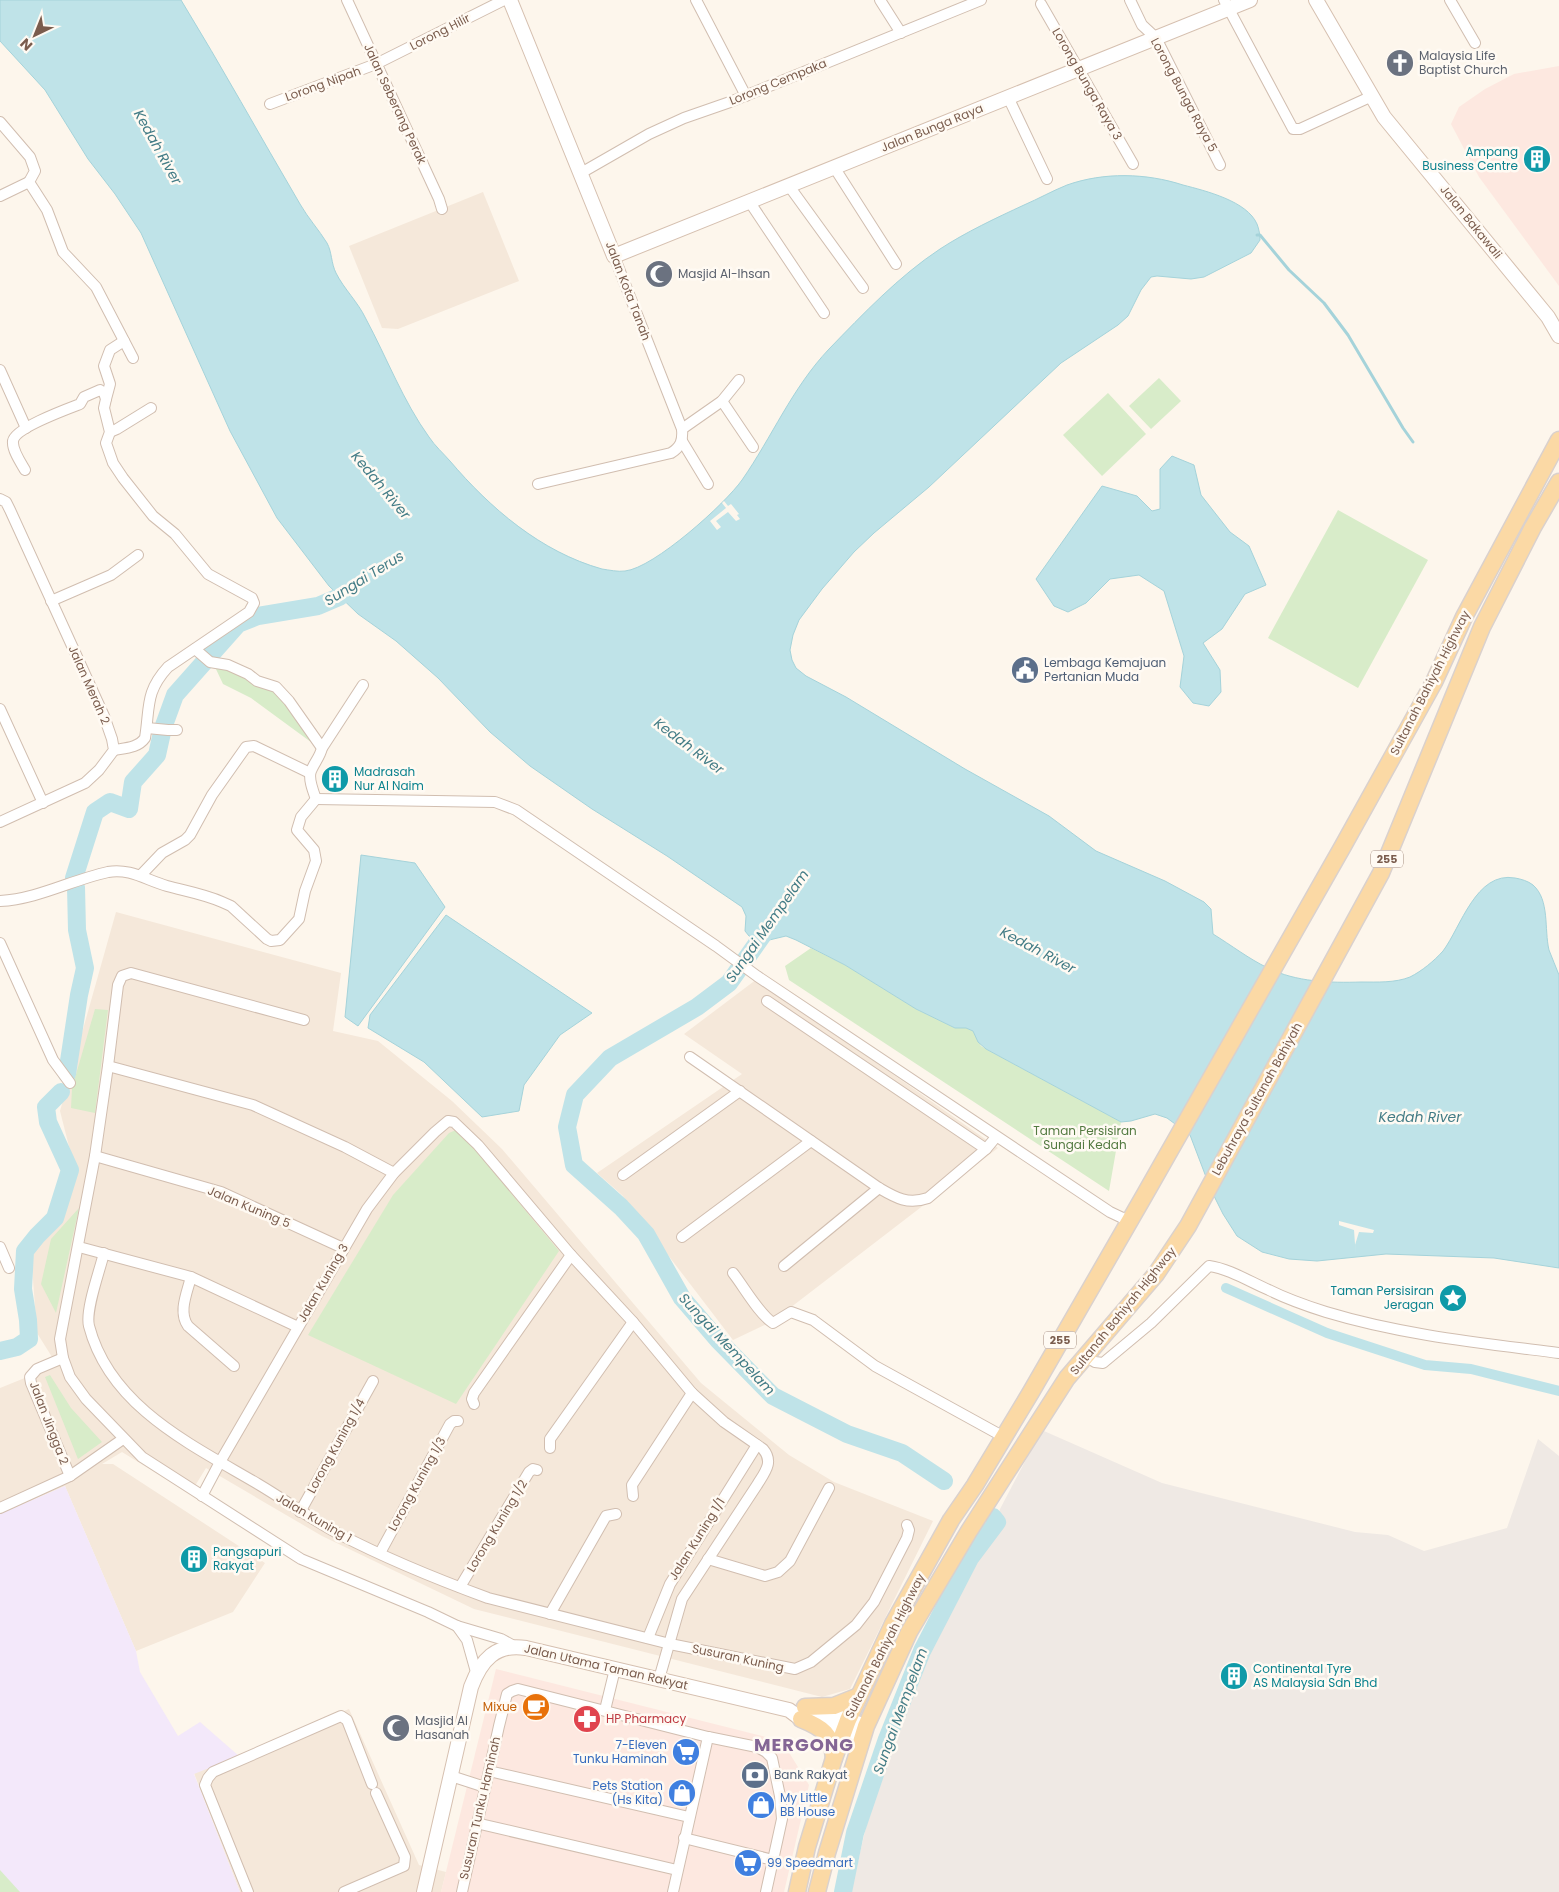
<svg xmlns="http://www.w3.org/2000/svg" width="1559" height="1892" font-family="Poppins,sans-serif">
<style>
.residential{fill:#f5e8da}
.commercial{fill:#fde8e0}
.industrial{fill:#efe9e4}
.education{fill:#f3e8fa}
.green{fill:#d8ecc9}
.water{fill:#bfe3e8;stroke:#a5d3da}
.pier{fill:#fdf6ec}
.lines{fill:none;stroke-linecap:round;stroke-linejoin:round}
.stream{stroke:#a5d3da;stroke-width:3}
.canal{stroke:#bfe3e8;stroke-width:10}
.river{stroke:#bfe3e8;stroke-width:18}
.street-casing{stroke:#d1beb0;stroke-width:12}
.secondary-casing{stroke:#d6c0b0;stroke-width:16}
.primary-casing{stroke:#dad1cd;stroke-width:19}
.street{stroke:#fff;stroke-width:10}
.secondary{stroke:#fff;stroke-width:14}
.primary{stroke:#fbd9a5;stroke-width:16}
.labels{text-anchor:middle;stroke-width:5;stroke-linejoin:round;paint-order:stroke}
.shield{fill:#fffaf3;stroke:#a28b7f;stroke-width:1}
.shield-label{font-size:11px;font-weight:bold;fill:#7a5c4d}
.street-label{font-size:12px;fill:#7a5c4d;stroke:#fffaf3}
.worship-label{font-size:12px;fill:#5b616d;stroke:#fffaf3;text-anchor:start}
.culture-label{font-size:12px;fill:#0d838f;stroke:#fffaf3;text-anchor:start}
.service-label{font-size:12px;fill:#4e5e75;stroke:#fffaf3;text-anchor:start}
.park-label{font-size:12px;fill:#537a41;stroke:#fffaf3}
.food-label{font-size:12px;fill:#c56008;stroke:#fffaf3;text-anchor:end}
.health-label{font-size:12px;fill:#be3a42;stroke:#fffaf3;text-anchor:start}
.shop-label{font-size:12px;fill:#366cbe;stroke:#fffaf3;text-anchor:end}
.water-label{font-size:14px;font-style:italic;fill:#437c86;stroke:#fffaf3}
.district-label{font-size:18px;font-weight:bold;letter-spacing:1px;fill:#846695;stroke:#fffaf3}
</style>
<rect width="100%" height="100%" fill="#fdf6ec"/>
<g class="residential">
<polygon points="483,192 519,281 398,329 382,328 349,246"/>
<polygon points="116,912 341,973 333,1031 378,1041 452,1101 502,1149 701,1383 789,1455 834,1482 933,1521 850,1689 822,1697 474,1609 322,1536 206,1468 190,1494 122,1452 102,1464 113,1464 265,1563 233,1612 136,1651 65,1486 0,1514 0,1388 57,1365 37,1333 31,1253 62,1218 75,1170 60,1111"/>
<polygon points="757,979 998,1148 773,1321 733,1340 622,1195 597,1173 742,1074 684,1034"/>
<polygon points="349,1709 419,1865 446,1872 441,1892 240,1892 194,1773"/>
</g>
<g class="commercial">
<polygon points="1559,66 1559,286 1479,177 1451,124 1459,107 1485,89 1514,74"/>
<polygon points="496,1669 782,1741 809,1785 784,1892 441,1892"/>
</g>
<polygon class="industrial" points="1044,1431 1162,1483 1355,1532 1388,1535 1424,1551 1507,1528 1538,1439 1559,1456 1559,1892 851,1892 866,1827 908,1702 935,1638 991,1536 1000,1509 1031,1450"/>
<polygon class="education" points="65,1486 136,1651 140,1672 178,1736 200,1722 239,1756 194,1774 240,1892 0,1892 0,1514"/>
<g class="green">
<polygon points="1159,378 1181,401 1151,429 1129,406"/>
<polygon points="1108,393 1146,434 1102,476 1063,435"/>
<polygon points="1338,510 1428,560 1358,688 1268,638"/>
<polygon points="222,665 274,690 290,707 315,745 251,698 223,684 215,667"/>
<polygon points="811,948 845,965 916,1009 955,1028 966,1028 973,1031 981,1046 986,1049 1121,1122 1109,1191 789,980 785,966"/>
<polygon points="95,1009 108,1010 95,1113 71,1108 72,1088"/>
<polygon points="458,1129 559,1251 456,1404 308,1335 393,1195 449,1133"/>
<polygon points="79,1208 56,1313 41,1284 51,1239"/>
<polygon points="50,1375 71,1408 102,1442 78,1459 45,1377"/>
<polygon points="0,1870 20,1892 0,1892"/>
</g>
<g class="water">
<path d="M0,0h181c41,67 79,136 119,204 8,14 19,26 27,39 5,9 4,20 9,30 8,16 22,29 30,46 21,39 37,82 63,118 6,9 14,16 21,24 40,47 91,91 152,108 7,1 16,3 23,2 29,-3 100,-67 117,-91 30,-43 50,-92 87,-131 34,-35 70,-73 111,-100 26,-17 56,-31 84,-44 14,-6 28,-14 43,-20 37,-13 79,-12 116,0 23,6 64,16 74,39 2,5 3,11 3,16l-9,13 -47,24 -13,2 -34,-3 -6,1 -10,13 -13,26 -10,9 -57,38 -132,124 -55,46 -20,19 -32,37 -23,31 -6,15 -3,15 2,10 4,8 10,8 40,21 119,72 84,47 47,35 69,30 39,21 7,7 2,25c18,11 36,25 55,34 28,14 62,15 93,14 16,0 34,1 49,-5 12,-6 24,-16 33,-26 18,-24 33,-80 72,-73 6,1 13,3 18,7 17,15 11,44 16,65 3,8 7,17 10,25v293l-65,-10 -108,-4 -69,7 -28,-2 -27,-7 -25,-16 -14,-22 -12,-24 -21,-55 -23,-17 -12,-4 -24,7 -10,1 -135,-73 -8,-7 -5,-11 -7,-3h-11l-39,-19 -71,-44 -49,-25 -10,-4 -21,5 -10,-1 -6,-4 -4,-5 1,-15 -4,-9 -75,-51 -75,-47 -62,-43 -40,-34 -52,-54 -42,-37 -38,-27 -29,-28 -52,-68 -47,-87 -89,-198 -26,-39 -27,-35 -43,-69 -45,-49z"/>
<polygon points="1172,456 1194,465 1201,495 1230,532 1249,546 1266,585 1245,594 1222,629 1203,643 1220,670 1221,692 1209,706 1193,703 1180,687 1184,656 1164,591 1139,575 1110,579 1086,603 1068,612 1054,606 1036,579 1102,486 1137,496 1152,511 1160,509 1160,469"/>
<polygon points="361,855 415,863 445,907 358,1026 345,1017"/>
<polygon points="446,915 592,1013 560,1035 524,1085 519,1111 482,1117 424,1062 368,1028 370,1015"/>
</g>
<g class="pier">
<polygon points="724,501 728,506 731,504 739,514 737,515 740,519 736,521 728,512 716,521 721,527 717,530 710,521 726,508 722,503"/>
<polygon points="1339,1221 1374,1230 1373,1233 1359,1232 1355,1245 1356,1258 1354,1230 1339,1225"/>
</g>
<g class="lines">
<polyline class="stream" points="1257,235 1260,235 1289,270 1324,303 1348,335 1403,428 1413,442"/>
<polyline class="canal" points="1226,1288 1327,1333 1425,1365 1471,1369 1559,1391"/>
<g class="river">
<polyline points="74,878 95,812 110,802 129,809 133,782 157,755 163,728 175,695 238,624 258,616 318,606 339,597 358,584"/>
<polyline points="772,922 729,983 697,1007 610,1058 575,1095 567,1127 574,1165 621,1207 646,1234 682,1298 718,1340 773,1396 847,1434 902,1453 944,1481"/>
<polyline points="67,1074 79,995 85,968 77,930 76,887"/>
<polyline points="0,1351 17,1347 29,1339 28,1320 23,1289 25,1251 37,1236 55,1218 70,1170 48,1122 46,1107 61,1092"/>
<polyline points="843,1892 855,1833 887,1739 922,1651 970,1558 997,1522 993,1517"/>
</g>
<defs>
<g id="street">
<polyline points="347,0 439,199 442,209"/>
<polyline points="696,0 746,96"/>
<polyline points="880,0 901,33"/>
<polyline points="1130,0 1142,25 1156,38 1220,165"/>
<polyline points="1224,0 1293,129 1300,129 1370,97"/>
<polyline points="1450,0 1475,43"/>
<polyline points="1041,4 1133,164"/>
<polyline points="1008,97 1047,179"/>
<polyline points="270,104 376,64 504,0"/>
<polyline points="0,122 30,157 35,171 29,182 47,210 63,252 96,287 133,358"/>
<polyline points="834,167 896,264"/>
<polyline points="581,173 649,134 684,118 730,102 981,0"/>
<polyline points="789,186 863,288"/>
<polyline points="0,196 29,182"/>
<polyline points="749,201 824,313"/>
<polyline points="0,370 26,428"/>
<polyline points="106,399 110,384 104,366 110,350 124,341"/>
<polyline points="722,401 753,447"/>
<polyline points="682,429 722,401 739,380"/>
<polyline points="110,432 117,429 151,408"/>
<polyline points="682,441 708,484"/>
<path d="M25,470c-4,-7 -13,-20 -12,-29 2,-13 54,-32 67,-37l4,-7 16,-7 4,3 2,6 -2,9 6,24 -4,11 7,20 10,15 30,38 22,18 33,40 44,24 2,5 -5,9 -81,55c-23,25 -18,40 -23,71 -7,10 -20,10 -31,12"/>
<path d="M538,484l133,-31c10,-6 12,-13 11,-24l-68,-173"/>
<polyline points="0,499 6,502 10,510 104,716 112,739 114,750 99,770 85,783 0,822"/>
<polyline points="51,601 111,575 138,555"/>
<polyline points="195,649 210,662 228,665 248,674 257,681 276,687 289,701 322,748"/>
<polyline points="0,709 43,803"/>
<polyline points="147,728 168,730 177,730"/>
<polyline points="316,799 495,802 516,810 716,946 757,976 1110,1212 1129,1221"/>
<path d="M316,799c-3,-8 -8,-21 -5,-28 3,-8 9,-14 11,-23l41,-63"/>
<polyline points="141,875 162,853 185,840 190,835 212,795 246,747 254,746 310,773"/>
<path d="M0,901c38,-2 71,-21 108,-29 22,-4 38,8 59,14 18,5 37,8 55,16l9,4 36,33 4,2 9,-1 19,-21 6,-28 11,-30 -2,-11 -17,-20 4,-13 15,-18"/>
<polyline points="0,943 53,1060 70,1083"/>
<polyline points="767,1001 986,1149"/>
<polyline points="304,1020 131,973 122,976 118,985 108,1066 95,1156 60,1339 63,1358 70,1377 86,1399 142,1457 301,1559 428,1612 457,1626 501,1639 512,1645"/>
<path d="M690,1057l189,131c17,10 29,17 49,10l58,-49 10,-12"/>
<polyline points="108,1066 253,1105 345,1147 394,1173"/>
<polyline points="95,1156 221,1192 343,1248"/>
<polyline points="623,1175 740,1091"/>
<polyline points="682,1237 811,1141"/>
<polyline points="0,1247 9,1268"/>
<polyline points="79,1247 191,1277 298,1327"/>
<path d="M104,1253c-4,17 -19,57 -15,73 21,81 103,119 169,158 27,16 53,35 81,50 46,24 100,46 149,64l182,46 125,25 16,-7 45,-37 18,-23 33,-64 2,-8 -2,-5"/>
<polyline points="784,1266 879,1188"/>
<path d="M733,1273c11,14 26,41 40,50l18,-11 22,8 62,46 129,71"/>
<path d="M191,1277c-4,16 -13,35 -3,49l46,40"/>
<path d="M1085,1356l10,6 8,1 48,-40 58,-57c21,3 41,16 60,24 18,9 38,16 57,22 76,23 155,31 233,41"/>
<polyline points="63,1358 37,1369 30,1377 31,1383 70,1476"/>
<polyline points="474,1404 472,1399 474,1393 571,1255"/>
<polyline points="550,1448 550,1439 633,1322"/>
<path d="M202,1496l18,-34 147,-253 27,-36 41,-41 13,-11 6,1 24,23 93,110 62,67 59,71 32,29 39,27c11,13 2,23 -6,36l-75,114 -23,80"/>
<polyline points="633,1496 632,1485 692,1393"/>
<polyline points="0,1508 70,1476 123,1439"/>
<polyline points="300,1512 373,1381"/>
<polyline points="380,1553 450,1424 454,1421 458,1421"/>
<polyline points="708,1559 765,1576 778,1572 790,1561 829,1488"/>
<polyline points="460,1587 529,1472 533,1469 537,1470"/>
<polyline points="550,1614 606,1516 616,1514"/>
<polyline points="457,1626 467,1640 476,1672"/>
<polyline points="648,1638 670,1584 757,1445"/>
<polyline points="605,1710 615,1669"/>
<polyline points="489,1771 689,1817"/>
<polyline points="451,1776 485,1787"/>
<polyline points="476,1823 677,1870"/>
<polyline points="684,1838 773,1860"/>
<polyline points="248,1892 205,1785 208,1778 213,1772 341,1716 347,1720 372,1784"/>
<polyline points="344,1892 404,1866 405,1857 376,1793"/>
<polyline points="462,1892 499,1726 507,1694 512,1691 518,1689 708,1737 757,1747 766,1752 772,1758 780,1796 782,1819 766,1892"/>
<polyline points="673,1892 708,1737"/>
</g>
<g id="secondary">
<polyline points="510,0 614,256 1250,0"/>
<polyline points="1316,0 1384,117 1548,317 1559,336"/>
<polyline points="812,1709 866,1726"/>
<path d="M424,1892l47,-205c10,-27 25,-44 55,-39l263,62 12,9 61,18"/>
</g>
<g id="primary">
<polyline points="805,1707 834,1706 859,1696"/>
<path d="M801,1719c22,9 31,15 33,39"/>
<polyline points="797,1892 807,1847 834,1758 848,1720 893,1624 951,1520 975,1485 1031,1392 1144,1196 1343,846 1434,682 1464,617 1559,440"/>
<polyline points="817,1892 827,1853 866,1726 909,1632 969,1531 1067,1378 1156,1274 1188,1226 1381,873 1482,627 1533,527 1559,482"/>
</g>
</defs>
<use href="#street" class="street-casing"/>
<use href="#secondary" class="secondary-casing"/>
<use href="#primary" class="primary-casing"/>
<use href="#street" class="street"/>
<use href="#secondary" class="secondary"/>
<use href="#primary" class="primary"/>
</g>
<defs>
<symbol id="church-disc" viewBox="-11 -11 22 22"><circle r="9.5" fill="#6b7280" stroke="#fffaf3"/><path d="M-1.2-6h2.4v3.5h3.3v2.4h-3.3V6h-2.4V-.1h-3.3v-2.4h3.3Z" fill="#fff"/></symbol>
<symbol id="building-disc" viewBox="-11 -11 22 22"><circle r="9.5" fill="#0f9aa8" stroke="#fffaf3"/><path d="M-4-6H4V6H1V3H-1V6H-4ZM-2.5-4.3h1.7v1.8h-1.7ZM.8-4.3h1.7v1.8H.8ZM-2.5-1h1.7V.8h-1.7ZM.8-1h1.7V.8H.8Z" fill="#fff"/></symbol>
<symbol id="mosque-disc" viewBox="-11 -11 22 22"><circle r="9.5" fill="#6b7280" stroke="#fffaf3"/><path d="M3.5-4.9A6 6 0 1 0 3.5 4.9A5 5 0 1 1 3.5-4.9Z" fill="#fff"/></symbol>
<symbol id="civic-disc" viewBox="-11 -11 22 22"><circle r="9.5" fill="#5c6f8a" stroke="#fffaf3"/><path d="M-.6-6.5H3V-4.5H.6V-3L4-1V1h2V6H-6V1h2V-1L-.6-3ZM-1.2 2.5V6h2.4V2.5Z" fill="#fff"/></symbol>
<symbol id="sight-disc" viewBox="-11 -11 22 22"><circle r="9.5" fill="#0f9aa8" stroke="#fffaf3"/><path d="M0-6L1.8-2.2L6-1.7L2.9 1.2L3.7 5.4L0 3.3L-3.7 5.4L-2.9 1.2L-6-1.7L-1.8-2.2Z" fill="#fff"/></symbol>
<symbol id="cafe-disc" viewBox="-11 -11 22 22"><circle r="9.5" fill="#e8710a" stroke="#fffaf3"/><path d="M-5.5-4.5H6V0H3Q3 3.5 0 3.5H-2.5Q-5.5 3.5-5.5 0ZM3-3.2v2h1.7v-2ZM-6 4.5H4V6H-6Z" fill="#fff"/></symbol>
<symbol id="pharmacy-disc" viewBox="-11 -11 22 22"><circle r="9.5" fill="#e0444e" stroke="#fffaf3"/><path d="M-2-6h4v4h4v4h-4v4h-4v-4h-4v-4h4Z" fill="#fff"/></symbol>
<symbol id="supermarket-disc" viewBox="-11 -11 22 22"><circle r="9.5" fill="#3f7fe0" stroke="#fffaf3"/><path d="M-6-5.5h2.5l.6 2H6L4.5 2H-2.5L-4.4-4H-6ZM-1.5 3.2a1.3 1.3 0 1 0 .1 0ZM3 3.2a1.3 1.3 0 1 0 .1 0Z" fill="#fff"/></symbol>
<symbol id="bank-disc" viewBox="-11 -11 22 22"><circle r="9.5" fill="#5c6f8a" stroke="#fffaf3"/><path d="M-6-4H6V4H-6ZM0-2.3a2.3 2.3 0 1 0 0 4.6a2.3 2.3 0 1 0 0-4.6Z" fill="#fff"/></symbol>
<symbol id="shop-disc" viewBox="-11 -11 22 22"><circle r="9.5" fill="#3f7fe0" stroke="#fffaf3"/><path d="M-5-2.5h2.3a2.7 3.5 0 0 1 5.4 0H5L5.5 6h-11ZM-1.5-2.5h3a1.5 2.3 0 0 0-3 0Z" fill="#fff"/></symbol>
</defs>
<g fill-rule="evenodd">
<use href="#church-disc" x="1384" y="47" width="32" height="32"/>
<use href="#building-disc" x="1521" y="143" width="32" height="32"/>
<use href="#mosque-disc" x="643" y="258" width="32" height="32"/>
<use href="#civic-disc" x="1009" y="654" width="32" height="32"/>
<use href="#building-disc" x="319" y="763" width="32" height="32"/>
<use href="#sight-disc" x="1437" y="1282" width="32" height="32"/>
<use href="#building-disc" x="178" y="1543" width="32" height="32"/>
<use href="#building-disc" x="1218" y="1660" width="32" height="32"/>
<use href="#cafe-disc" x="520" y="1691" width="32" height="32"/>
<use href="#pharmacy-disc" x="571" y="1703" width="32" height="32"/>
<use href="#mosque-disc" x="380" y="1712" width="32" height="32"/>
<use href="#supermarket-disc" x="670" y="1736" width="32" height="32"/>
<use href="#bank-disc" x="739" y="1759" width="32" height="32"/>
<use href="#shop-disc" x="666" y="1777" width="32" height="32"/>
<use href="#shop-disc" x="745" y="1789" width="32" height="32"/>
<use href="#supermarket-disc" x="732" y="1847" width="32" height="32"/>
</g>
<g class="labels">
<g class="shield">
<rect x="1371" y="850.5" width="32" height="17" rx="4"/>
<rect x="1044" y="1331.5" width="32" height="17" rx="4"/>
</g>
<g class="shield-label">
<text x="1387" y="863">255</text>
<text x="1060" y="1344">255</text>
</g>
<g class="street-label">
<text transform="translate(440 32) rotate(-27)" y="4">Lorong Hilir</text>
<text transform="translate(778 82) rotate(-22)" y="4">Lorong Cempaka</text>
<text transform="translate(323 84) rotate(-20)" y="4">Lorong Nipah</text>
<text transform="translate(1087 84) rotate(60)" y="4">Lorong Bunga Raya 3</text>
<text transform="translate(1184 95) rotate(62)" y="4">Lorong Bunga Raya 5</text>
<text transform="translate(395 104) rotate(65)" y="4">Jalan Seberang Perak</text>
<text transform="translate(932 128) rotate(-22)" y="4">Jalan Bunga Raya</text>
<text transform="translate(1471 222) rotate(51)" y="4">Jalan Bakawali</text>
<text transform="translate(628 291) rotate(69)" y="4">Jalan Kota Tanah</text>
<text transform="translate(1430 683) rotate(-63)" y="4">Sultanah Bahiyah Highway</text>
<text transform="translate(89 685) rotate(66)" y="4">Jalan Merah 2</text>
<text transform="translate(1257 1099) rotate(-61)" y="4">Lebuhraya Sultanah Bahiyah</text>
<text transform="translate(249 1207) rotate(23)" y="4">Jalan Kuning 5</text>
<text transform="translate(323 1283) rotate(-60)" y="4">Jalan Kuning 3</text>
<text transform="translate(1123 1311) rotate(-51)" y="4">Sultanah Bahiyah Highway</text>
<text transform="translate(49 1423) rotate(69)" y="4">Jalan Jingga 2</text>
<text transform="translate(336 1446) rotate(-61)" y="4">Lorong Kuning 1/4</text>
<text transform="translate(417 1484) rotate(-61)" y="4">Lorong Kuning 1/3</text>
<text transform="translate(314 1518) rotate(30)" y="4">Jalan Kuning 1</text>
<text transform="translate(497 1526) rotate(-59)" y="4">Lorong Kuning 1/2</text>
<text transform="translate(697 1539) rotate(-58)" y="4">Jalan Kuning 1/1</text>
<text transform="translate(885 1646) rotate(-63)" y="4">Sultanah Bahiyah Highway</text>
<text transform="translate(738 1658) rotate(12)" y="4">Susuran Kuning</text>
<text transform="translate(606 1667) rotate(13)" y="4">Jalan Utama Taman Rakyat</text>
<text transform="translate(480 1808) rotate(-77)" y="4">Susuran Tunku Haminah</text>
</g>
<g class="worship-label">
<text x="1419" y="60">Malaysia Life<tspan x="1419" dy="14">Baptist Church</tspan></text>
<text x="678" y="278">Masjid Al-Ihsan</text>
<text x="415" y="1725">Masjid Al<tspan x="415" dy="14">Hasanah</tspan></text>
</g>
<g class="culture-label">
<text x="1518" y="156" text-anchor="end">Ampang<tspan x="1518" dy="14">Business Centre</tspan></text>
<text x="354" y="776">Madrasah<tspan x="354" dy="14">Nur Al Naim</tspan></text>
<text x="1434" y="1295" text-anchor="end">Taman Persisiran<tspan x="1434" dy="14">Jeragan</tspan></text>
<text x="213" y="1556">Pangsapuri<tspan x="213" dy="14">Rakyat</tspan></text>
<text x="1253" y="1673">Continental Tyre<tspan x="1253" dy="14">AS Malaysia Sdn Bhd</tspan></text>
</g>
<g class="service-label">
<text x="1044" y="667">Lembaga Kemajuan<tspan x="1044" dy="14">Pertanian Muda</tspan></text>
<text x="774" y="1779">Bank Rakyat</text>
</g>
<g class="park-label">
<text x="1085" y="1135">Taman Persisiran<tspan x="1085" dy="14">Sungai Kedah</tspan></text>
</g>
<g class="food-label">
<text x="517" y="1711">Mixue</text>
</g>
<g class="health-label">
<text x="606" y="1723">HP Pharmacy</text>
</g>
<g class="shop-label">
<text x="667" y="1749">7-Eleven<tspan x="667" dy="14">Tunku Haminah</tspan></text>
<text x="663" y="1790">Pets Station<tspan x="663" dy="14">(Hs Kita)</tspan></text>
<text x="780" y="1802" text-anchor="start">My Little<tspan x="780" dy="14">BB House</tspan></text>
<text x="767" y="1867" text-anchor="start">99 Speedmart</text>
</g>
<g class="water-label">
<text transform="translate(158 147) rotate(61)" y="5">Kedah River</text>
<text transform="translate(381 485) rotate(50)" y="5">Kedah River</text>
<text transform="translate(364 578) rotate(-32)" y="5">Sungai Terus</text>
<text transform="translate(689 746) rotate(37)" y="5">Kedah River</text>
<text transform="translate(767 926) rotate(-55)" y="5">Sungai Mempelam</text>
<text transform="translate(1038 950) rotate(28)" y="5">Kedah River</text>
<text x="1420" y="1122">Kedah River</text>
<text transform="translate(727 1344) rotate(47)" y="5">Sungai Mempelam</text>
<text transform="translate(900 1711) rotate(-70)" y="5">Sungai Mempelam</text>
</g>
<g class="district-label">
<text x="804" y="1751">MERGONG</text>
</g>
</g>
<g transform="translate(35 35) rotate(223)" stroke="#fffaf3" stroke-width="4" paint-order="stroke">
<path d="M0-4L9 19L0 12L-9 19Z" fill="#7a5c4d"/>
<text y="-8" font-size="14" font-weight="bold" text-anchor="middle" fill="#7a5c4d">N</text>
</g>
</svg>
